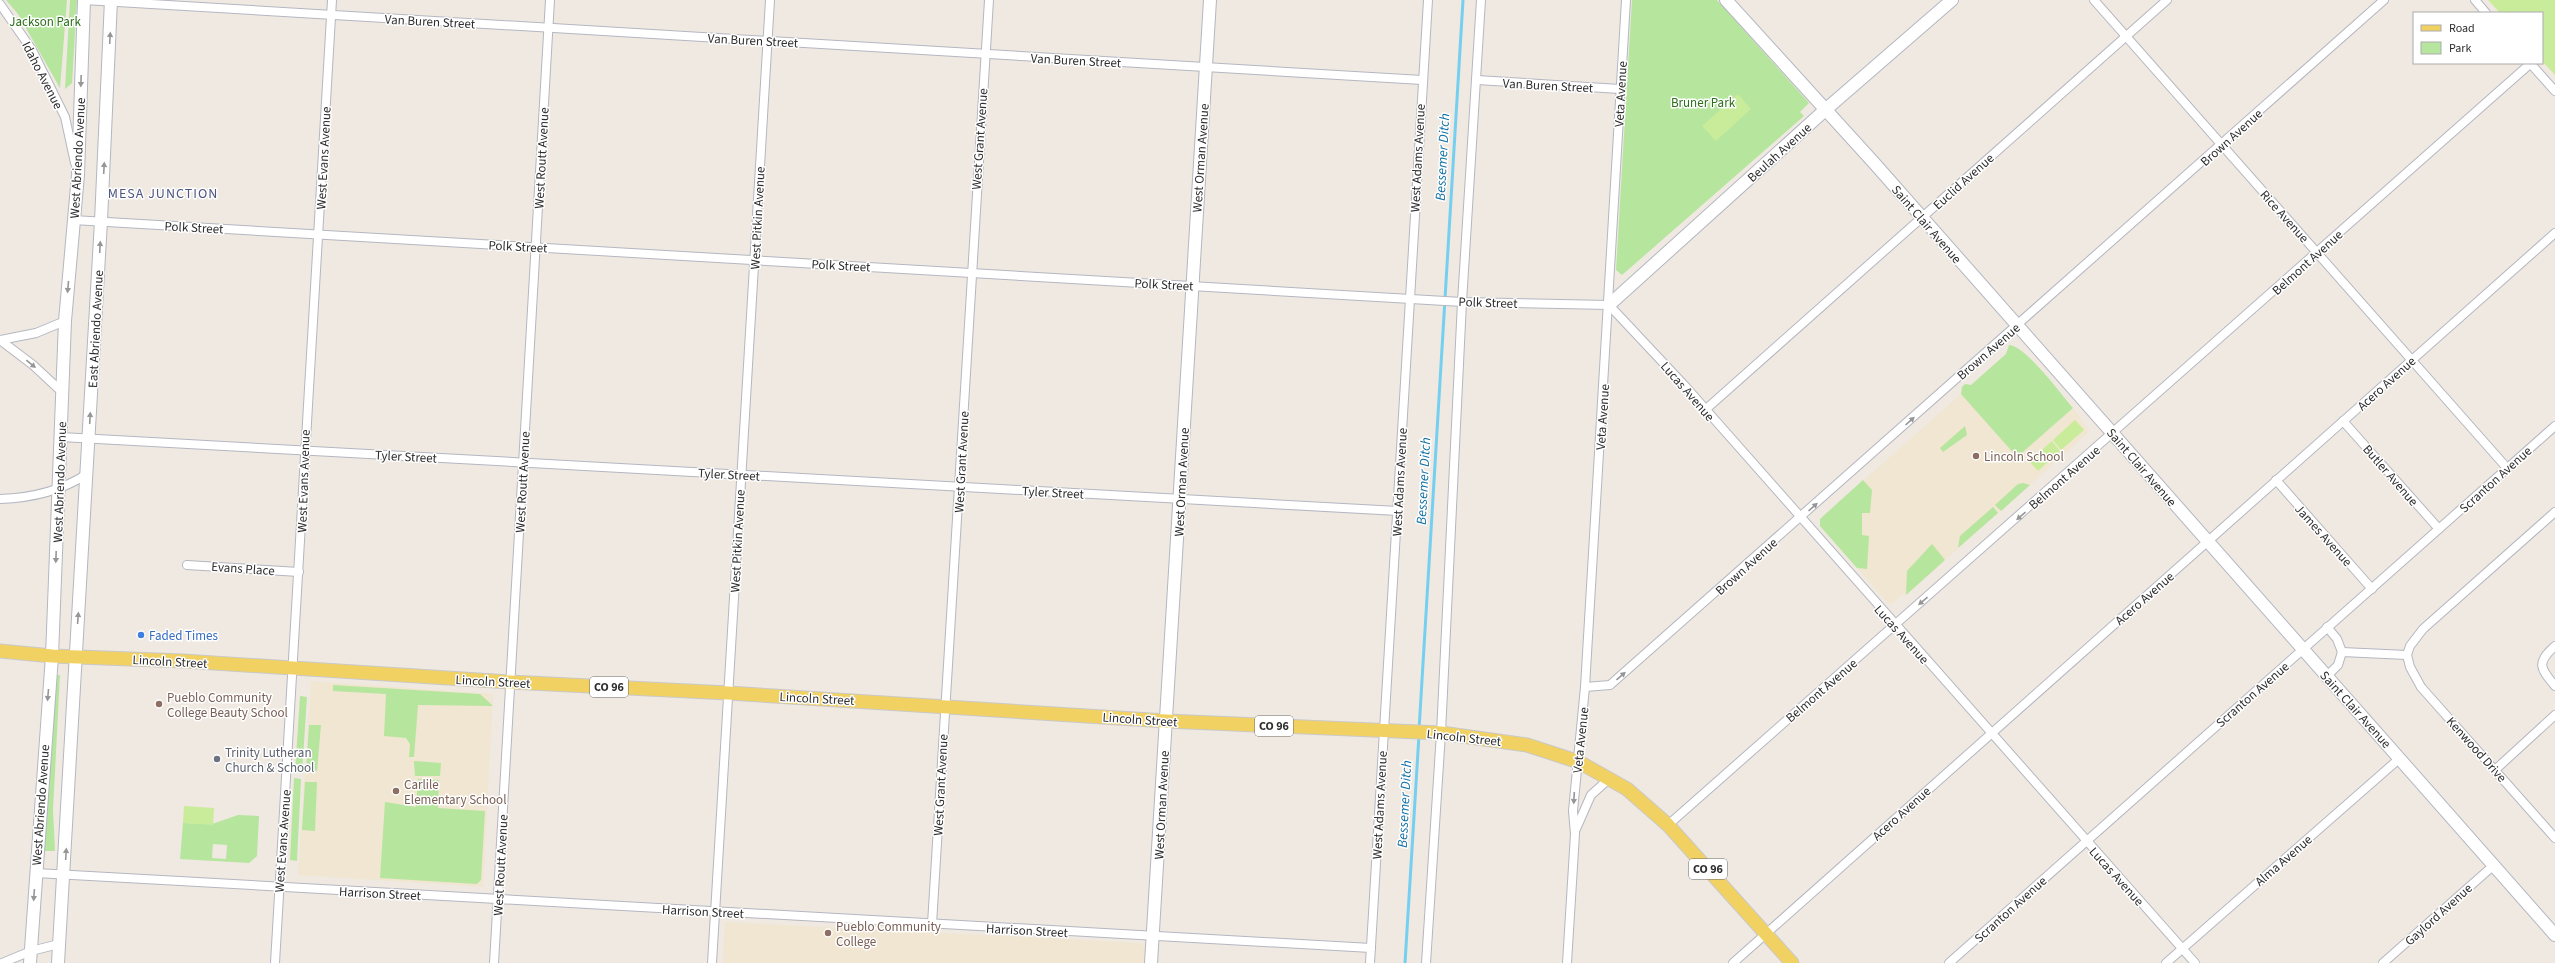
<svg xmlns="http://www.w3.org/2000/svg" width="2555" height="963" font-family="'Source Sans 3',sans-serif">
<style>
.education{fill:#f0e6d1}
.green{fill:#b6e59e;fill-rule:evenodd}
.pitch{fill:#c9ec9a}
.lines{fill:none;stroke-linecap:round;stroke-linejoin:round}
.stream{stroke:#75cff0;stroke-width:3}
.street-casing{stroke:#b4b7c1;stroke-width:10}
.secondary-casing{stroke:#b4b7c1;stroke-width:14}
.primary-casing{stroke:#c9c9c9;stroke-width:15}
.street{stroke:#fff;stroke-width:8}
.secondary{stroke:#fff;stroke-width:12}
.primary{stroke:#f2d163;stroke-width:13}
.oneway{fill:#969696}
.education-dot{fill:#8d6e63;stroke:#fff;stroke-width:1.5}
.shop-dot{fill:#3f7fe0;stroke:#fff;stroke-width:1.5}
.worship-dot{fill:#6b7280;stroke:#fff;stroke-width:1.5}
.labels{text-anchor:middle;stroke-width:3;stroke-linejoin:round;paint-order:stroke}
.shield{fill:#fff;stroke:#6d6d6d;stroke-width:1}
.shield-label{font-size:12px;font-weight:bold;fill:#2e2e2e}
.park-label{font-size:13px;fill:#2c6e1b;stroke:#fff}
.street-label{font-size:13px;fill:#2e2e2e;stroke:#fff}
.education-label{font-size:13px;fill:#785e54;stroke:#fff;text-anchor:start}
.shop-label{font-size:13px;fill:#366cbe;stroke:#fff;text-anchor:start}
.worship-label{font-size:13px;fill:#5b616d;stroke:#fff;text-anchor:start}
.water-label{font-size:14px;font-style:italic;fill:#0d6fa3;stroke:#fff}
.neighbourhood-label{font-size:14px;letter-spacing:1px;fill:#4d5680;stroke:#fff}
</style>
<rect width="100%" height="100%" fill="#efe9e1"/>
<g class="education">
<polygon points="2009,345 2013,345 2030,359 2077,413 2089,432 1906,595 1902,595 1892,604 1888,603 1820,526 1820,519 1961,394 1962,387 1965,384 1971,385 2006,354"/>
<polygon points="311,681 493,694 483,887 298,875"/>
<polygon points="725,922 1139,943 1145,947 1144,963 723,963"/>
</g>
<g class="green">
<polygon points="6,0 67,0 60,88 18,14"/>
<polygon points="70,0 77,0 72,83 65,89"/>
<polygon points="1632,0 1717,0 1809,103 1800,112 1804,116 1622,275 1616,270"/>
<path d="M2009,345c17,1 52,49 64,63l-56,49 -56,-63 1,-7 3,-3 6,1 35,-31z"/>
<polygon points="1965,426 1967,435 1943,452 1940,448"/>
<polygon points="1863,480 1872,490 1870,513 1862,513 1862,535 1869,536 1867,569 1857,568 1820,526 1820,519"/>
<polygon points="2023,483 2030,485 2001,511 1995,505 2018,484"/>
<polygon points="1993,507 1998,513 1958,548 1960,536"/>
<polygon points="1932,544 1945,560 1906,595 1907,571"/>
<polygon points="55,675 60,675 53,810 55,851 44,851"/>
<polygon points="333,685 480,694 493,706 418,705 414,757 409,757 410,744 406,738 384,736 386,694 333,691"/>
<polygon points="300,696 307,697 302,773 295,773"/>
<polygon points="309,725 321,725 317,771 306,770"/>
<polygon points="414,761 441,763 440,776 415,776"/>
<polygon points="294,778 301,779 297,861 290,860"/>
<polygon points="418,779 439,780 438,808 485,811 481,880 477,884 380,878 385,802 416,807"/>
<polygon points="305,782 317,782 315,831 302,830"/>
<path d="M238,815l21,1 -2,40 -8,7 -69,-4 3,-36 29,1zM213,844l14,1 -1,14 -14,-1z"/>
</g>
<g class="pitch">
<polygon points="2488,0 2555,0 2555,75 2542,61 2542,13 2500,13"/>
<polygon points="1738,94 1751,109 1716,141 1702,126"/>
<polygon points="2075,420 2084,430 2061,450 2053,440"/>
<polygon points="2052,441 2060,451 2038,471 2029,461"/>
<polygon points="184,806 214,808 213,825 183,823"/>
</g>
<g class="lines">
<g class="stream">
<polyline points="1419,730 1463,0"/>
<polyline points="1405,963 1419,735"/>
</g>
<defs>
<g id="street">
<polyline points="84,0 1422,80"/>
<polyline points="2094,0 2507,468"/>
<polyline points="2475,0 2486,13"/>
<polyline points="0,4 32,50 65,117 75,163"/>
<polyline points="2530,63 2555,91"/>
<polyline points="1477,80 1620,89"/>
<polyline points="73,220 1462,302 1609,305 1685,386 2195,963"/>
<polyline points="0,340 33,365 62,392"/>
<polyline points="0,340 36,333 65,321"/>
<polyline points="1705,410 2167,0"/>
<polyline points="2343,421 2439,529"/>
<polyline points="61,437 1398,511"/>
<polyline points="2276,480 2372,589"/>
<path d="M0,499c31,-1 61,-8 87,-25"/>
<polyline points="187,565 299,572"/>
<polyline points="2327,627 2337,639 2342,652"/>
<path d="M2555,646c-19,17 -15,22 0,40"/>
<polyline points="2407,655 2410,667 2421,687 2555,838"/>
<polyline points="2327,676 2338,665 2342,652 2407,655 2410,646 2423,629 2555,512"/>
<polyline points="1585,687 1610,685 2384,0"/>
<polyline points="2496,769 2555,715"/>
<polyline points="1668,825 2531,63"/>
<polyline points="1576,829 1591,795 1610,778"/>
<polyline points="36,873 1371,948"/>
<polyline points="932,924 989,0"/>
<polyline points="2,963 31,951 59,944"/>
<polyline points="275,963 332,0"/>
<polyline points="494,963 550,0"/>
<polyline points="712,963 770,0"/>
<polyline points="1370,963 1428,0"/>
<polyline points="1426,963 1441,733 1462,302 1481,0"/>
<polyline points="1567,963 1575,834 1573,811 1585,687 1626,0"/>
<polyline points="1733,963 2555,233"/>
<polyline points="1949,963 2555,426"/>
<polyline points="2166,963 2400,758"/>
<polyline points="2383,963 2494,865"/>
</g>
<g id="secondary">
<polyline points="1726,0 1875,164 2555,935"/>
<polyline points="1609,305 1824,111 1952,0"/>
<polyline points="30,963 52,656 65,321 78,175 84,0"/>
<polyline points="58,963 101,221 111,0"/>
<polyline points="1151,963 1210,0"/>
</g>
<polyline id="primary" points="0,651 52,656 183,661 510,682 728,693 1166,721 1441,733 1527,745 1579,762 1627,789 1668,825 1792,963"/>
</defs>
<use href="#street" class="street-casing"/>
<use href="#secondary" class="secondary-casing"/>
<use href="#primary" class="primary-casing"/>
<use href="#street" class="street"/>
<use href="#secondary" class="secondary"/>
<use href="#primary" class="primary"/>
</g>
<defs><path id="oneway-solid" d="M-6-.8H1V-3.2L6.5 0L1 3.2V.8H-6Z"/></defs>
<g class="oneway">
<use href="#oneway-solid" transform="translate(110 38) rotate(-87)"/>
<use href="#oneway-solid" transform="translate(81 81) rotate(92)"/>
<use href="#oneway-solid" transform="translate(104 168) rotate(-87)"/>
<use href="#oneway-solid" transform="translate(100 247) rotate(-87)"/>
<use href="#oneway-solid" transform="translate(68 287) rotate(95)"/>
<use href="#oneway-solid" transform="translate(31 364) rotate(39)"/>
<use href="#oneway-solid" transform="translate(90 418) rotate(-87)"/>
<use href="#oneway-solid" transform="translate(1910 421) rotate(-42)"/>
<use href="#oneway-solid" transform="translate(1813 507) rotate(-42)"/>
<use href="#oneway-solid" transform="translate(2021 516) rotate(139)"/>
<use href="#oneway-solid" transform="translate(56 557) rotate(92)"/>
<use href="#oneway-solid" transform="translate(1923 601) rotate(139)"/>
<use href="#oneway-solid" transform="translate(78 618) rotate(-86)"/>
<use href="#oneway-solid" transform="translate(1621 676) rotate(-41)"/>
<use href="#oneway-solid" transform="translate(48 695) rotate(95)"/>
<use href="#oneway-solid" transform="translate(1574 798) rotate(93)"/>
<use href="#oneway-solid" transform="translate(66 854) rotate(-87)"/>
<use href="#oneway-solid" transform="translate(34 895) rotate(94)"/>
</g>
<g class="education-dot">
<circle cx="1976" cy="456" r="4"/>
<circle cx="159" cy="704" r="4"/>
<circle cx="396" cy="791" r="4"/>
<circle cx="828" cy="933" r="4"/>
</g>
<circle class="shop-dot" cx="141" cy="635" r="4"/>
<circle class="worship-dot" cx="217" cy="759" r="4"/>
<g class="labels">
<g class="shield">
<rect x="590" y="677" width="38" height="20" rx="3"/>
<rect x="1255" y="716" width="38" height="20" rx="3"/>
<rect x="1689" y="859" width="38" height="20" rx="3"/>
</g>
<g class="shield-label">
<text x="609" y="691">CO 96</text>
<text x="1274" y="730">CO 96</text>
<text x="1708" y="873">CO 96</text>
</g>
<g class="park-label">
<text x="45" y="26">Jackson Park</text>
<text x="1703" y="107">Bruner Park</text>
</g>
<g class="street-label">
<text transform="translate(430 21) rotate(3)" y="5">Van Buren Street</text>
<text transform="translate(753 40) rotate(3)" y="5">Van Buren Street</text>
<text transform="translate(1076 60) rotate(3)" y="5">Van Buren Street</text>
<text transform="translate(43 75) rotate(63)" y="5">Idaho Avenue</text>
<text transform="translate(1548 85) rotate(3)" y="5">Van Buren Street</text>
<text transform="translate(1620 94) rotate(-87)" y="5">Veta Avenue</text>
<text transform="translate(2231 137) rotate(-42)" y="5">Brown Avenue</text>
<text transform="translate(979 139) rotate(-86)" y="5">West Grant Avenue</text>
<text transform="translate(1779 152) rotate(-42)" y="5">Beulah Avenue</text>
<text transform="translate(77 158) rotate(-87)" y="5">West Abriendo Avenue</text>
<text transform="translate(323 158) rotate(-87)" y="5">West Evans Avenue</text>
<text transform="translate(541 158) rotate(-87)" y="5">West Routt Avenue</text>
<text transform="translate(1200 158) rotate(-86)" y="5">West Orman Avenue</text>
<text transform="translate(1417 158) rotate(-87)" y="5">West Adams Avenue</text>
<text transform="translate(1963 181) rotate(-42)" y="5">Euclid Avenue</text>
<text transform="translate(2285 216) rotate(48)" y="5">Rice Avenue</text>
<text transform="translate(757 218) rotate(-87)" y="5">West Pitkin Avenue</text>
<text transform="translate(1927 224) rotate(49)" y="5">Saint Clair Avenue</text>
<text transform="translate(194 227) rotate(3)" y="5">Polk Street</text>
<text transform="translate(518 246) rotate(3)" y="5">Polk Street</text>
<text transform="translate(2307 262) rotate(-42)" y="5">Belmont Avenue</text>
<text transform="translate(841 265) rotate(3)" y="5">Polk Street</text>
<text transform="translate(1164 284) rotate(3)" y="5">Polk Street</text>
<text transform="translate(1488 302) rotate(2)" y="5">Polk Street</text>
<text transform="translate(95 329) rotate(-87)" y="5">East Abriendo Avenue</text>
<text transform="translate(1988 351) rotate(-41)" y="5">Brown Avenue</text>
<text transform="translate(2386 383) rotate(-42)" y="5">Acero Avenue</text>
<text transform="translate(1688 391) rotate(49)" y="5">Lucas Avenue</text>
<text transform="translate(1602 417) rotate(-86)" y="5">Veta Avenue</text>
<text transform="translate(406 456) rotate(3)" y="5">Tyler Street</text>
<text transform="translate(961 462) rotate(-87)" y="5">West Grant Avenue</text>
<text transform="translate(2142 467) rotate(49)" y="5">Saint Clair Avenue</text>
<text transform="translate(729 474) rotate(3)" y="5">Tyler Street</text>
<text transform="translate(2391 475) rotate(49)" y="5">Butler Avenue</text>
<text transform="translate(2064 477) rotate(-41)" y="5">Belmont Avenue</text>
<text transform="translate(2495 479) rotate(-42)" y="5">Scranton Avenue</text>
<text transform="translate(303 481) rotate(-88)" y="5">West Evans Avenue</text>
<text transform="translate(59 482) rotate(-88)" y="5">West Abriendo Avenue</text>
<text transform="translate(522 482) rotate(-87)" y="5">West Routt Avenue</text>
<text transform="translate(1181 482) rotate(-87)" y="5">West Orman Avenue</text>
<text transform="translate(1399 482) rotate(-87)" y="5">West Adams Avenue</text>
<text transform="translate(1053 492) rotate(3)" y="5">Tyler Street</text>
<text transform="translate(2324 535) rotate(48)" y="5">James Avenue</text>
<text transform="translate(737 541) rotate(-87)" y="5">West Pitkin Avenue</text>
<text transform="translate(1746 566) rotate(-42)" y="5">Brown Avenue</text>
<text transform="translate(243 568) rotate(4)" y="5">Evans Place</text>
<text transform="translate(2144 598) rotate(-41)" y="5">Acero Avenue</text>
<text transform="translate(1902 634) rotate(48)" y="5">Lucas Avenue</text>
<text transform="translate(170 661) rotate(3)" y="5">Lincoln Street</text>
<text transform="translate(493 681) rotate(3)" y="5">Lincoln Street</text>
<text transform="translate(1821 690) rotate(-41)" y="5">Belmont Avenue</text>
<text transform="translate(2252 694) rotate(-41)" y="5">Scranton Avenue</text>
<text transform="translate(817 698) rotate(3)" y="5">Lincoln Street</text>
<text transform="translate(2356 709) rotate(48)" y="5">Saint Clair Avenue</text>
<text transform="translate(1140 719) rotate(4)" y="5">Lincoln Street</text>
<text transform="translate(1464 737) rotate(6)" y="5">Lincoln Street</text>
<text transform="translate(1580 740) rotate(-84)" y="5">Veta Avenue</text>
<text transform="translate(2477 749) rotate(48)" y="5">Kenwood Drive</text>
<text transform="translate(940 785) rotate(-87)" y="5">West Grant Avenue</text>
<text transform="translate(40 805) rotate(-86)" y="5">West Abriendo Avenue</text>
<text transform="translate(1161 805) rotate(-87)" y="5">West Orman Avenue</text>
<text transform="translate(1379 805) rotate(-87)" y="5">West Adams Avenue</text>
<text transform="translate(1901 813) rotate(-42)" y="5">Acero Avenue</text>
<text transform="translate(282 841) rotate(-86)" y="5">West Evans Avenue</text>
<text transform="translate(2283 860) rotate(-41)" y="5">Alma Avenue</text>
<text transform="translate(500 865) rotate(-87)" y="5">West Routt Avenue</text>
<text transform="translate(2117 876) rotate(48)" y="5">Lucas Avenue</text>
<text transform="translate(380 893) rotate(3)" y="5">Harrison Street</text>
<text transform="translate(2010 909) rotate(-42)" y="5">Scranton Avenue</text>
<text transform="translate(703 911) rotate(3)" y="5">Harrison Street</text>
<text transform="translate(2438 914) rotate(-42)" y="5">Gaylord Avenue</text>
<text transform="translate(1027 930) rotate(3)" y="5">Harrison Street</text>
</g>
<g class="education-label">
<text x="1984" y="461">Lincoln School</text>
<text x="167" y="702">Pueblo Community<tspan x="167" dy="15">College Beauty School</tspan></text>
<text x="404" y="789">Carlile<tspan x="404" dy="15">Elementary School</tspan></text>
<text x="836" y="931">Pueblo Community<tspan x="836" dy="15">College</tspan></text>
</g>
<g class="shop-label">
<text x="149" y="640">Faded Times</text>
</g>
<g class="worship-label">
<text x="225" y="757">Trinity Lutheran<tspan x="225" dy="15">Church &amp; School</tspan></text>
</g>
<g class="water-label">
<text transform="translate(1442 157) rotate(-87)" y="5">Bessemer Ditch</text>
<text transform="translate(1423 481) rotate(-87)" y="5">Bessemer Ditch</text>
<text transform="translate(1404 804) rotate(-87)" y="5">Bessemer Ditch</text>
</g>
<g class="neighbourhood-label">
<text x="163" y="198">MESA JUNCTION</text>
</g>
</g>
<rect x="2413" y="12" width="130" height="52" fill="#ffffff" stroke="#ababab"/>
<rect x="2421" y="25" width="20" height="6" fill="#f2d163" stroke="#ababab"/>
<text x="2449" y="32" font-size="12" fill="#2e2e2e">Road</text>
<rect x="2421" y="42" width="20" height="12" fill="#b6e59e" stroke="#ababab"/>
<text x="2449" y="52" font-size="12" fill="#2e2e2e">Park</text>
</svg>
